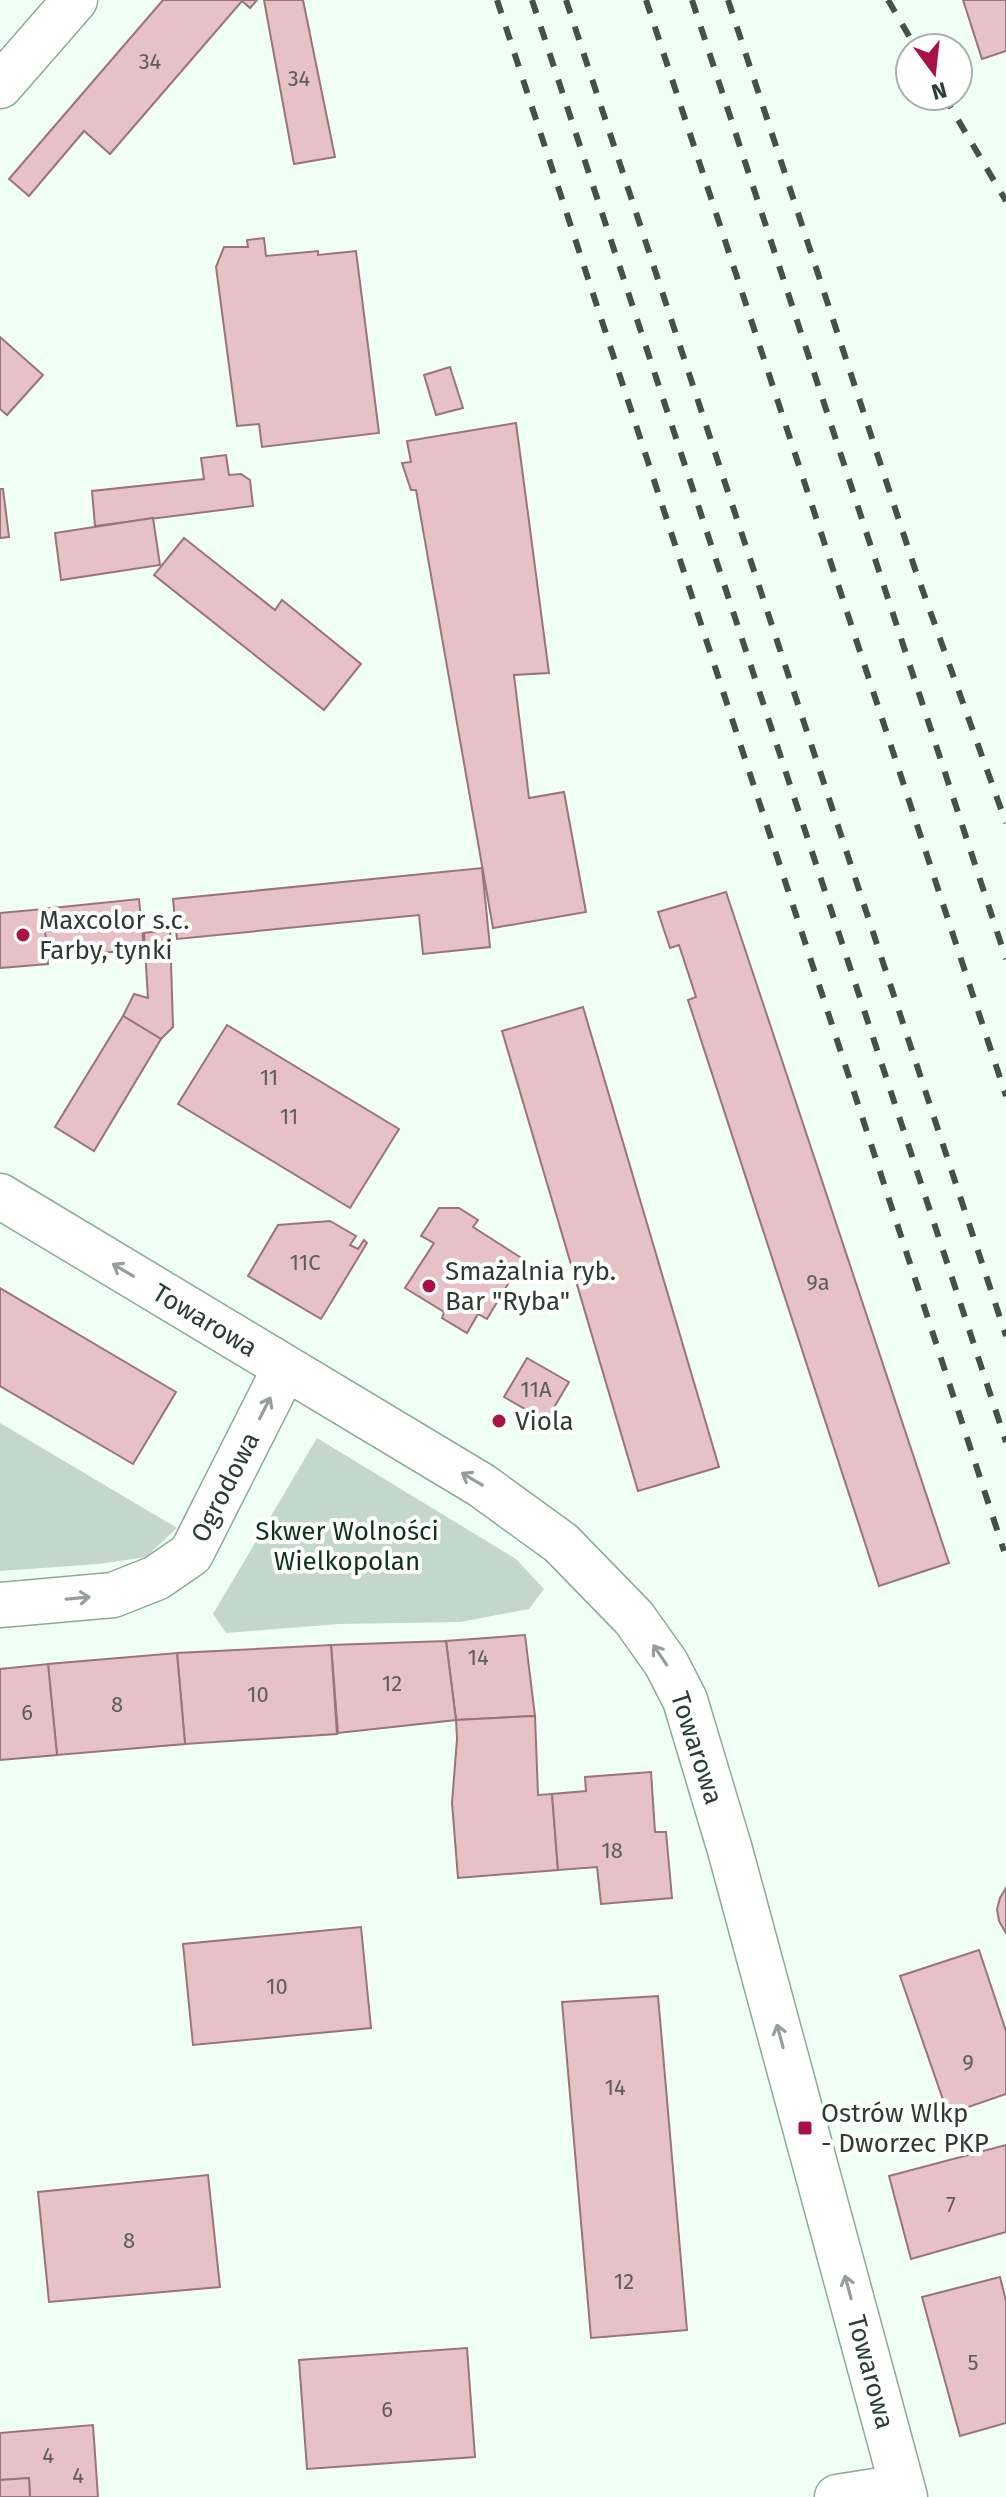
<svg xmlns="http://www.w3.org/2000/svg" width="1006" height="2497" font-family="'Fira Sans',sans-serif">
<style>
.green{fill:#c4d7cc}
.building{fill:#e6c1c5;stroke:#9b7479;stroke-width:2}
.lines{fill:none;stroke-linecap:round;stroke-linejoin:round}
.minor-casing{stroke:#89ac97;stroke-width:47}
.secondary-casing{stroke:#89ac97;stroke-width:47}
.minor{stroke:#fff;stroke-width:44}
.secondary{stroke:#fff;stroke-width:44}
.rail{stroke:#435249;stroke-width:6;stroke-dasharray:14 14;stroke-linecap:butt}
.oneway{stroke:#969e9a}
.poi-dot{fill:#a91344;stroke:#fff;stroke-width:3}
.labels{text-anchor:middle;stroke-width:8;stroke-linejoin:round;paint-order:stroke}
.number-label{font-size:22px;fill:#5c5e58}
.poi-label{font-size:26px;fill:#2e3d34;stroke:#fff;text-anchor:start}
.street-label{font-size:26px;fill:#2e3d34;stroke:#fff}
.park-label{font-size:26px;fill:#0a3420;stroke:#fff}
</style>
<rect width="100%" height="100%" fill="#f0fff6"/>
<g class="green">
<polygon points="0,1423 177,1528 146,1557 99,1564 0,1571"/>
<polygon points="317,1438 516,1559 544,1589 529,1609 460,1622 339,1624 226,1633 213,1614"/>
</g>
<g class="building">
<polygon points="163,0 257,0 250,8 242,1 110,154 84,131 29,196 9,179"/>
<polygon points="264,0 303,0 335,157 294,164"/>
<polygon points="963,0 1006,0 1006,51 982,59"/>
<polygon points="264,238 266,256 318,251 318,255 356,251 379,433 262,447 259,424 237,426 216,267 224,247 248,247 247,240"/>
<polygon points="0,337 43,375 7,415 0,409"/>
<polygon points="450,367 463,408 436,415 424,375"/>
<polygon points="516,423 549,673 514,675 529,798 564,792 586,912 493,928 416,490 411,490 402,463 411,462 407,441"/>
<polygon points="226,455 229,475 241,474 250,480 253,506 95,526 92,491 204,479 201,458"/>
<polygon points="0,489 3,489 9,537 0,538"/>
<polygon points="153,518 160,565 61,580 55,533"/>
<polygon points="184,538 275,610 282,600 361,664 324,710 154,575"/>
<polygon points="482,868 490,947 423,954 419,915 177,939 173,899"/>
<polygon points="726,892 949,1563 879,1586 688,1000 696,997 679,945 670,948 658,912"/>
<polygon points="139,899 144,949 47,958 43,909"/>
<polygon points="43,909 48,964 0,968 0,913"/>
<polygon points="170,930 173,1027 161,1039 123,1016 134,994 148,998 144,933"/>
<polygon points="583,1007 719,1467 638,1491 502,1031"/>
<polygon points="123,1016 161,1039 94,1151 55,1127"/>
<polygon points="227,1025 399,1129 350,1208 178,1104"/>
<polygon points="439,1208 459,1208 478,1220 473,1227 523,1259 487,1319 478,1314 467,1333 442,1318 444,1312 405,1288 434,1243 421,1236"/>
<polygon points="330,1221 356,1236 350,1245 358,1249 364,1240 367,1243 321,1319 248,1276 278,1225"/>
<polygon points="0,1288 176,1392 133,1464 0,1386"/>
<polygon points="527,1358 569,1382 546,1421 504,1397"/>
<polygon points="525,1635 535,1716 456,1720 446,1641"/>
<polygon points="446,1641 456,1720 338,1733 331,1645"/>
<polygon points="331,1645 337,1734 185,1744 177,1653"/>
<polygon points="177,1653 185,1744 57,1755 48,1664"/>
<polygon points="48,1664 57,1755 0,1760 0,1669"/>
<polygon points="535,1716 538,1795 552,1794 558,1870 458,1878 452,1803 457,1739 456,1720"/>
<polygon points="651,1772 655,1832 666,1832 672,1898 601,1904 597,1867 558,1870 552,1794 586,1791 585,1777"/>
<polygon points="1006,1888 1006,1933 999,1921 997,1909 1000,1898"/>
<polygon points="361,1927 371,2028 193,2045 183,1944"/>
<polygon points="979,1950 1006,2031 1006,2094 948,2114 900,1976"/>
<polygon points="658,1996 687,2330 591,2338 562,2002"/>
<polygon points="1006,2145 1006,2232 911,2259 889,2176"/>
<polygon points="208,2175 220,2287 49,2302 38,2192"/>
<polygon points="1000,2277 1006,2301 1006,2423 960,2436 922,2297"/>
<polygon points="467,2348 475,2457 307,2469 299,2360"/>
<polygon points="93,2425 98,2497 30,2497 29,2478 0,2480 0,2433"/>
<polygon points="29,2478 30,2497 0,2497 0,2480"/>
</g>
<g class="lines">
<defs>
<g id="minor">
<polyline points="0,86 75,0"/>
<polyline points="0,1605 113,1595 156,1578 191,1554 285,1368"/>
<polyline points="837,2497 901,2487"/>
</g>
<polyline id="secondary" points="0,1196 481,1485 561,1543 634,1618 666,1663 685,1700 730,1850 905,2497"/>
</defs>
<use href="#minor" class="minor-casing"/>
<use href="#secondary" class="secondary-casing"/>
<use href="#minor" class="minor"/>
<use href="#secondary" class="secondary"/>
<g class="rail">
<polyline points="497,0 1004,1551"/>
<polyline points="532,0 1006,1442"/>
<polyline points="566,0 1006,1336"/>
<polyline points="646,0 1006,1096"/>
<polyline points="692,0 1006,959"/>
<polyline points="728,0 915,569 1006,823"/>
<polyline points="888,0 916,48"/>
<polyline points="944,96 1006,201"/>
</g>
</g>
<defs><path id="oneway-shaft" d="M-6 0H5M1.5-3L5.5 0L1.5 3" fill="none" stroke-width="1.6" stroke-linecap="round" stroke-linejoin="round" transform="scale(2)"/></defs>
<g class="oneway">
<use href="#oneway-shaft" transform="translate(123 1270) rotate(-149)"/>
<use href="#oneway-shaft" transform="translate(265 1408) rotate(-63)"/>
<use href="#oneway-shaft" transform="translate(472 1479) rotate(-149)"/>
<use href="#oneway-shaft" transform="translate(78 1598) rotate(-5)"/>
<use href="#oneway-shaft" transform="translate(660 1655) rotate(-124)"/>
<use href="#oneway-shaft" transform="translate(780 2036) rotate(-105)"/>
<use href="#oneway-shaft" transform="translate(848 2287) rotate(-105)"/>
</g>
<g class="poi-dot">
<circle cx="23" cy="935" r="8"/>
<circle cx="429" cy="1286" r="8"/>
<circle cx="499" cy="1421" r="8"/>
<rect x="797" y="2120" width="16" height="16" rx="4"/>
</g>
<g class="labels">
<g class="number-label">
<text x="150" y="69">34</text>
<text x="299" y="86">34</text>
<text x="269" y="1085">11</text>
<text x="289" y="1124">11</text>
<text x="305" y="1270">11C</text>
<text x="818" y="1290">9a</text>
<text x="536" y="1397">11A</text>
<text x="478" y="1665">14</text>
<text x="392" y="1691">12</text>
<text x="258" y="1702">10</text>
<text x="117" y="1712">8</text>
<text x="27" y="1720">6</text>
<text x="612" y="1858">18</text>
<text x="277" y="1994">10</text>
<text x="968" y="2070">9</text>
<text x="615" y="2095">14</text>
<text x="951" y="2212">7</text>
<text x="129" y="2248">8</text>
<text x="624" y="2289">12</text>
<text x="973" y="2370">5</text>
<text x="387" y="2417">6</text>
<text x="48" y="2463">4</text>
<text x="78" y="2483">4</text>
</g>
<g class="poi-label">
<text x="39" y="929">Maxcolor s.c.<tspan x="39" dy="30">Farby, tynki</tspan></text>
<text x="445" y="1280">Smażalnia ryb.<tspan x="445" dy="30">Bar "Ryba"</tspan></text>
<text x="515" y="1430">Viola</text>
<text x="821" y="2122">Ostrów Wlkp<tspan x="821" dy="30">- Dworzec PKP</tspan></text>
</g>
<g class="street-label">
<text transform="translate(205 1320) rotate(31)" y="9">Towarowa</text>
<text transform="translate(225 1487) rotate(-63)" y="9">Ogrodowa</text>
<text transform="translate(697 1748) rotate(72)" y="9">Towarowa</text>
<text transform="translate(871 2372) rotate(75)" y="9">Towarowa</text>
</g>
<g class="park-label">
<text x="347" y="1540">Skwer Wolności<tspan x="347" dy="30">Wielkopolan</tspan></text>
</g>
</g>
<g transform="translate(934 72) rotate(165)"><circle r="38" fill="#ffffff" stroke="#abb1ae" stroke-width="2"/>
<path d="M0-6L14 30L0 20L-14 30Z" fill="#a91344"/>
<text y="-12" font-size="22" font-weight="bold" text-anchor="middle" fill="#2e3d34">N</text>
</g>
</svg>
